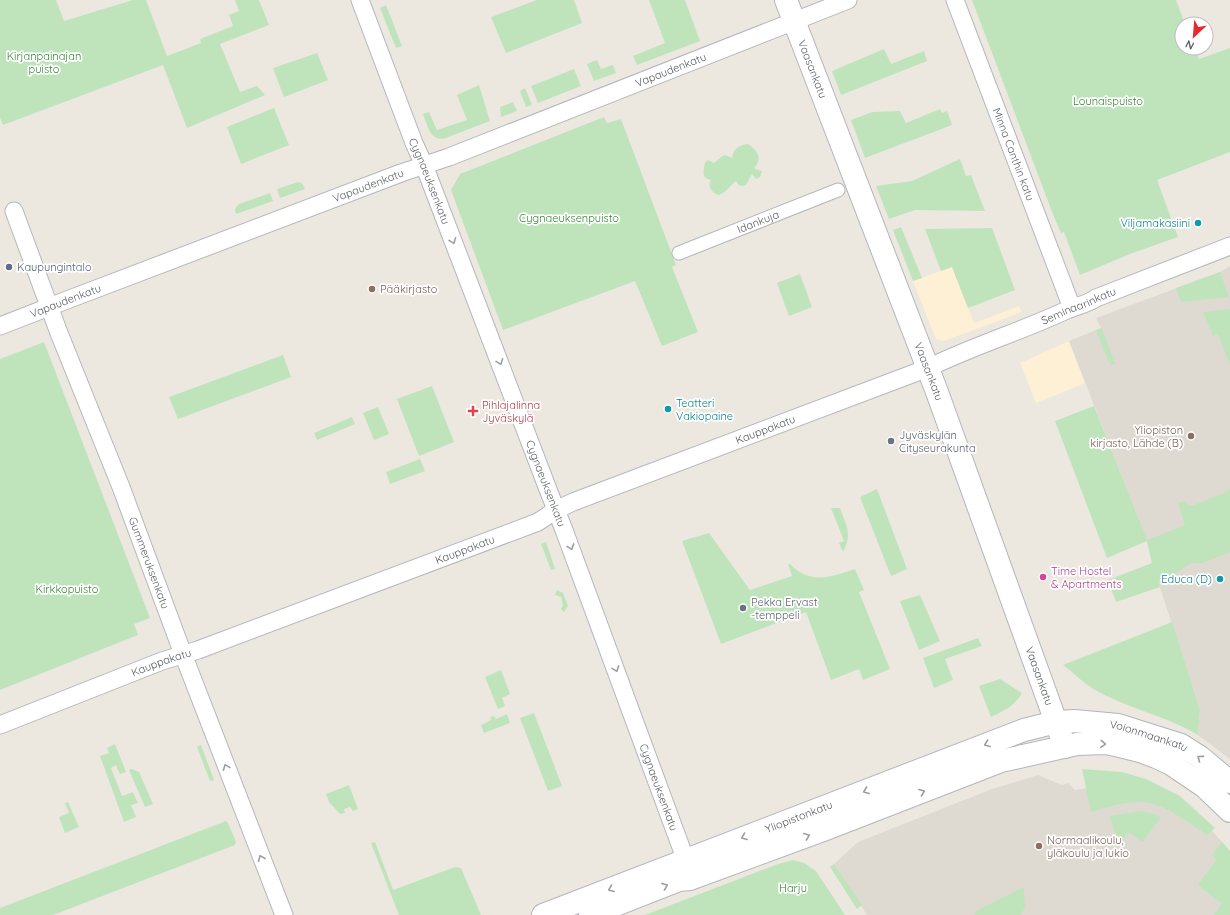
<svg xmlns="http://www.w3.org/2000/svg" width="1230" height="915" font-family="Quicksand,sans-serif">
<style>
.commercial{fill:#fdf0d4}
.education{fill:#dedad1}
.green{fill:#bfe4bc}
.lines{fill:none;stroke-linecap:round;stroke-linejoin:round}
.pedestrian-casing{stroke:#b3b7bb;stroke-width:15}
.minor-casing{stroke:#b3b7bb;stroke-width:19}
.secondary-casing{stroke:#b2b6bb;stroke-width:24}
.pedestrian{stroke:#fff;stroke-width:13}
.minor{stroke:#fff;stroke-width:17}
.secondary{stroke:#fff;stroke-width:22}
.oneway{stroke:#9b9ea0}
.culture-dot{fill:#0f9aa8;stroke:#fff;stroke-width:1.5}
.service-dot{fill:#5c6f8a;stroke:#fff;stroke-width:1.5}
.education-dot{fill:#8d6e63;stroke:#fff;stroke-width:1.5}
.health-dot{fill:#e0444e;stroke:#fff;stroke-width:1.5}
.worship-dot{fill:#6b7280;stroke:#fff;stroke-width:1.5}
.hotel-dot{fill:#d1479c;stroke:#fff;stroke-width:1.5}
.labels{text-anchor:middle;stroke-width:3.5;stroke-linejoin:round;paint-order:stroke}
.park-label{font-size:11px;fill:#388435;stroke:#fff}
.street-label{font-size:11px;fill:#595d61;stroke:#fff}
.culture-label{font-size:11px;fill:#0d838f;stroke:#fff;text-anchor:end}
.service-label{font-size:11px;fill:#4e5e75;stroke:#fff;text-anchor:start}
.education-label{font-size:11px;fill:#785e54;stroke:#fff;text-anchor:start}
.health-label{font-size:11px;fill:#be3a42;stroke:#fff;text-anchor:start}
.worship-label{font-size:11px;fill:#5b616d;stroke:#fff;text-anchor:start}
.hotel-label{font-size:11px;fill:#b23c85;stroke:#fff;text-anchor:start}
</style>
<rect width="100%" height="100%" fill="#ece8e0"/>
<g class="commercial">
<polygon points="952,267 974,323 1019,306 1022,312 944,341 936,339 913,281"/>
<polygon points="1069,341 1085,383 1036,403 1020,363"/>
</g>
<g class="education">
<polygon points="1230,266 1230,759 1198,735 1200,710 1152,563 1147,541 1069,341 1101,328 1096,318 1220,272"/>
<polygon points="1038,775 1062,785 1068,783 1075,790 1117,783 1192,817 1213,832 1230,851 1230,915 867,915 834,864 858,842 992,789"/>
</g>
<g class="green">
<polygon points="0,0 56,0 64,21 133,0 146,0 167,56 201,43 200,39 233,26 229,15 239,11 235,0 259,0 269,25 220,44 240,92 257,86 265,95 187,128 163,65 3,125 0,118"/>
<polygon points="537,0 574,0 582,23 506,53 491,17"/>
<polygon points="649,0 685,0 700,41 637,65 633,56 665,43"/>
<polygon points="972,0 1176,0 1185,24 1182,24 1182,48 1195,48 1199,59 1230,48 1230,152 1157,180 1178,237 1130,254 1080,275 1064,232 1061,233 1054,217"/>
<polygon points="386,5 402,46 396,48 380,8"/>
<polygon points="884,49 891,64 924,51 927,61 841,95 832,71"/>
<polygon points="317,53 328,80 284,97 273,68"/>
<polygon points="597,60 601,69 613,65 616,73 594,81 587,64"/>
<polygon points="574,69 581,86 538,103 531,86"/>
<path d="M479,85l11,36 -47,18c-14,0 -15,-13 -20,-25l6,-2 8,18 30,-10 -10,-25z"/>
<polygon points="525,88 532,105 526,107 520,91"/>
<polygon points="513,102 517,111 501,117 500,107"/>
<polygon points="274,108 289,145 241,164 227,127"/>
<polygon points="940,109 942,113 947,111 952,125 865,158 851,120 872,112 900,111 906,123"/>
<polygon points="604,117 607,123 621,119 676,265 672,267 698,332 662,346 635,281 503,330 451,190 460,174"/>
<path d="M748,144c9,6 15,14 7,23v2l7,2 -2,6 -4,2 -4,-5 -6,11c-5,2 -7,1 -10,-4 -7,5 -9,11 -17,14 -7,-2 -12,-8 -8,-15 -8,-2 -8,-5 -7,-12 1,-5 0,-5 4,-8l6,3 7,-6 4,-2 7,3c1,-9 7,-13 16,-14z"/>
<polygon points="960,159 966,176 971,175 985,211 915,210 889,219 876,186 912,181"/>
<polygon points="298,182 302,183 305,189 280,198 277,189"/>
<polygon points="270,193 273,201 236,214 235,209 239,204"/>
<polygon points="901,227 922,278 913,281 893,230"/>
<polygon points="992,228 1015,290 968,308 952,267 941,271 925,229"/>
<polygon points="1220,272 1229,297 1181,302 1176,288"/>
<polygon points="800,274 812,307 789,316 777,283"/>
<polygon points="1230,309 1230,365 1218,334 1213,336 1203,312"/>
<polygon points="1102,328 1115,364 1110,365 1096,330"/>
<polygon points="44,342 150,618 134,624 138,635 0,690 0,359"/>
<polygon points="283,355 291,377 178,419 169,397"/>
<polygon points="432,386 454,442 419,456 397,399"/>
<polygon points="1094,406 1147,540 1185,525 1178,503 1184,501 1187,504 1192,506 1226,492 1230,488 1230,552 1203,563 1191,563 1175,574 1158,581 1160,587 1116,602 1108,580 1152,563 1147,541 1107,558 1055,421"/>
<polygon points="378,407 389,434 374,440 363,413"/>
<polygon points="352,417 355,424 317,440 314,433"/>
<polygon points="420,459 425,471 390,484 386,472"/>
<polygon points="877,489 907,569 891,576 860,497"/>
<path d="M831,508h9c6,18 13,26 3,44l-4,-9 5,-2z"/>
<path d="M709,533l41,57 42,-14 -4,-12h2c20,21 41,13 65,5l9,21 -5,2 31,77 -27,11 -4,-11 -28,11 -25,-68 -85,32 -39,-103z"/>
<polygon points="546,542 555,569 551,570 541,544"/>
<polygon points="557,590 563,593 568,606 564,612 561,609 563,605 561,597 555,595"/>
<polygon points="920,595 940,641 919,650 900,601"/>
<path d="M1172,622l28,88 -2,25c-31,-19 -69,-26 -101,-44 -12,-6 -23,-18 -34,-26z"/>
<polygon points="978,638 982,646 945,659 953,680 934,688 923,658"/>
<polygon points="501,670 510,694 502,698 505,706 498,709 485,677"/>
<path d="M1000,679l22,14c-7,13 -18,18 -31,24l-12,-31z"/>
<polygon points="534,713 562,786 548,791 520,718"/>
<polygon points="507,714 510,723 484,733 481,725 491,720 490,717 494,716 496,719"/>
<polygon points="115,744 126,772 120,774 116,765 111,768 122,796 133,792 138,803 131,805 136,817 124,822 100,756 109,753 107,748"/>
<polygon points="201,745 214,780 210,781 197,747"/>
<polygon points="132,769 139,772 153,804 145,807 129,770"/>
<path d="M1082,769l40,3 24,7 34,17 35,32 -8,7c-15,-10 -46,-33 -64,-33 -18,-1 -35,5 -52,10z"/>
<polygon points="349,785 358,809 353,811 350,807 344,809 345,813 340,814 329,802 326,794"/>
<polygon points="68,802 79,827 65,833 59,817 69,813 65,803"/>
<polygon points="1141,811 1152,813 1161,817 1143,842 1129,832 1120,844 1109,816"/>
<polygon points="226,821 228,823 236,842 235,845 53,915 0,915 0,908"/>
<polygon points="375,842 393,890 455,867 461,868 481,915 399,915 371,843"/>
<polygon points="1222,842 1230,851 1230,915 1214,915 1222,904 1198,885 1217,859 1212,855"/>
<polygon points="793,860 804,863 816,871 845,915 645,915 778,864"/>
<polygon points="834,864 862,905 857,909 830,867"/>
<polygon points="1024,887 1025,907 1021,915 976,915 974,912"/>
</g>
<g class="lines">
<defs>
<g id="pedestrian">
<path id="s1" d="M679,253l159,-63"/>
</g>
<g id="minor">
<path id="s2" d="M360,0l54,143 10,22 125,327 15,38 118,320 5,10 6,9"/>
<path id="s3" d="M955,0l117,308"/>
<path id="s4" d="M14,211l45,122 62,154 62,167 101,261"/>
<path id="s5" d="M0,326l67,-26 334,-127 48,-16 399,-157"/>
<path id="s6" d="M0,725l162,-64 36,-11 340,-128 18,-12 17,-8 355,-134c45,-22 94,-37 139,-58 9,-4 21,-6 29,-12l134,-52"/>
</g>
<g id="secondary">
<path id="s7" d="M786,0l151,392 128,355"/>
<path id="s8" d="M543,915l481,-185 32,-8 18,-1 44,4 63,20 19,12 30,25"/>
<polyline points="590,915 679,880 690,879 826,829 1001,761 1077,744 1106,743 1120,746 1140,751 1156,757 1171,764 1205,787 1230,811"/>
</g>
</defs>
<use href="#pedestrian" class="pedestrian-casing"/>
<use href="#minor" class="minor-casing"/>
<use href="#secondary" class="secondary-casing"/>
<use href="#pedestrian" class="pedestrian"/>
<use href="#minor" class="minor"/>
<use href="#secondary" class="secondary"/>
</g>
<defs><path id="oneway-chevron" d="M-2-3.5L2.5 0L-2 3.5" fill="none" stroke-width="1.6" stroke-linecap="round" stroke-linejoin="round"/></defs>
<g class="oneway">
<use href="#oneway-chevron" transform="translate(453 241) rotate(69)"/>
<use href="#oneway-chevron" transform="translate(500 362) rotate(69)"/>
<use href="#oneway-chevron" transform="translate(571 547) rotate(70)"/>
<use href="#oneway-chevron" transform="translate(616 669) rotate(70)"/>
<use href="#oneway-chevron" transform="translate(987 744) rotate(159)"/>
<use href="#oneway-chevron" transform="translate(1103 744) rotate(3)"/>
<use href="#oneway-chevron" transform="translate(1200 758) rotate(-144)"/>
<use href="#oneway-chevron" transform="translate(226 767) rotate(-111)"/>
<use href="#oneway-chevron" transform="translate(866 791) rotate(159)"/>
<use href="#oneway-chevron" transform="translate(922 792) rotate(-21)"/>
<use href="#oneway-chevron" transform="translate(807 836) rotate(-20)"/>
<use href="#oneway-chevron" transform="translate(744 837) rotate(159)"/>
<use href="#oneway-chevron" transform="translate(261 858) rotate(-112)"/>
<use href="#oneway-chevron" transform="translate(665 886) rotate(-21)"/>
<use href="#oneway-chevron" transform="translate(611 889) rotate(159)"/>
</g>
<g class="culture-dot">
<circle cx="1198" cy="223" r="4"/>
<circle cx="668" cy="409" r="4"/>
<circle cx="1220" cy="579" r="4"/>
</g>
<circle class="service-dot" cx="9" cy="267" r="4"/>
<g class="education-dot">
<circle cx="372" cy="289" r="4"/>
<circle cx="1191" cy="436" r="4"/>
<circle cx="1039" cy="846" r="4"/>
</g>
<path class="health-dot" d="M471 405h4v4h4v4h-4v4h-4v-4h-4v-4h4z"/>
<g class="worship-dot">
<circle cx="891" cy="441" r="4"/>
<circle cx="743" cy="608" r="4"/>
</g>
<circle class="hotel-dot" cx="1043" cy="577" r="4"/>
<g class="labels">
<g class="park-label">
<text x="44" y="60">Kirjanpainajan<tspan x="44" dy="13">puisto</tspan></text>
<text x="1108" y="105">Lounaispuisto</text>
<text x="569" y="222">Cygnaeuksenpuisto</text>
<text x="67" y="593">Kirkkopuisto</text>
<text x="793" y="892">Harju</text>
</g>
<g class="street-label">
<text dy="4" stroke="none"><textPath href="#s5" startOffset="718">Vapaudenkatu</textPath></text>
<text dy="4" stroke="none"><textPath href="#s7" startOffset="74">Vaasankatu</textPath></text>
<text dy="4" stroke="none"><textPath href="#s3" startOffset="165">Minna Canthin katu</textPath></text>
<text dy="4" stroke="none"><textPath href="#s2" startOffset="194">Cygnaeuksenkatu</textPath></text>
<text dy="4" stroke="none"><textPath href="#s5" startOffset="394">Vapaudenkatu</textPath></text>
<text dy="4" stroke="none"><textPath href="#s1" startOffset="85">Idankuja</textPath></text>
<text dy="4" stroke="none"><textPath href="#s5" startOffset="70">Vapaudenkatu</textPath></text>
<text dy="4" stroke="none"><textPath href="#s6" startOffset="1158">Seminaarinkatu</textPath></text>
<text dy="4" stroke="none"><textPath href="#s7" startOffset="398">Vaasankatu</textPath></text>
<text dy="4" stroke="none"><textPath href="#s6" startOffset="821">Kauppakatu</textPath></text>
<text dy="4" stroke="none"><textPath href="#s2" startOffset="518">Cygnaeuksenkatu</textPath></text>
<text dy="4" stroke="none"><textPath href="#s6" startOffset="497">Kauppakatu</textPath></text>
<text dy="4" stroke="none"><textPath href="#s4" startOffset="377">Gummeruksenkatu</textPath></text>
<text dy="4" stroke="none"><textPath href="#s6" startOffset="173">Kauppakatu</textPath></text>
<text dy="4" stroke="none"><textPath href="#s7" startOffset="722">Vaasankatu</textPath></text>
<text dy="4" stroke="none"><textPath href="#s8" startOffset="643">Voionmaankatu</textPath></text>
<text dy="4" stroke="none"><textPath href="#s2" startOffset="842">Cygnaeuksenkatu</textPath></text>
<text dy="4" stroke="none"><textPath href="#s8" startOffset="274">Yliopistonkatu</textPath></text>
</g>
<g class="culture-label">
<text x="1190" y="227">Viljamakasiini</text>
<text x="676" y="407" text-anchor="start">Teatteri<tspan x="676" dy="13">Vakiopaine</tspan></text>
<text x="1212" y="583">Educa (D)</text>
</g>
<g class="service-label">
<text x="17" y="271">Kaupungintalo</text>
</g>
<g class="education-label">
<text x="380" y="293">Pääkirjasto</text>
<text x="1183" y="434" text-anchor="end">Yliopiston<tspan x="1183" dy="13">kirjasto, Lähde (B)</tspan></text>
<text x="1047" y="844">Normaalikoulu,<tspan x="1047" dy="13">yläkoulu ja lukio</tspan></text>
</g>
<g class="health-label">
<text x="482" y="409">Pihlajalinna<tspan x="482" dy="13">Jyväskylä</tspan></text>
</g>
<g class="worship-label">
<text x="899" y="439">Jyväskylän<tspan x="899" dy="13">Cityseurakunta</tspan></text>
<text x="751" y="606">Pekka Ervast<tspan x="751" dy="13">-temppeli</tspan></text>
</g>
<g class="hotel-label">
<text x="1051" y="575">Time Hostel<tspan x="1051" dy="13">&amp; Apartments</tspan></text>
</g>
</g>
<g transform="translate(1194 36) rotate(206)"><circle r="19" fill="#ffffff" stroke="#bdbec0"/>
<path d="M0-3L7 15L0 10L-7 15Z" fill="#e82a2c"/>
<text y="-6" font-size="11" font-weight="bold" text-anchor="middle" fill="#595d61">N</text>
</g>
</svg>
